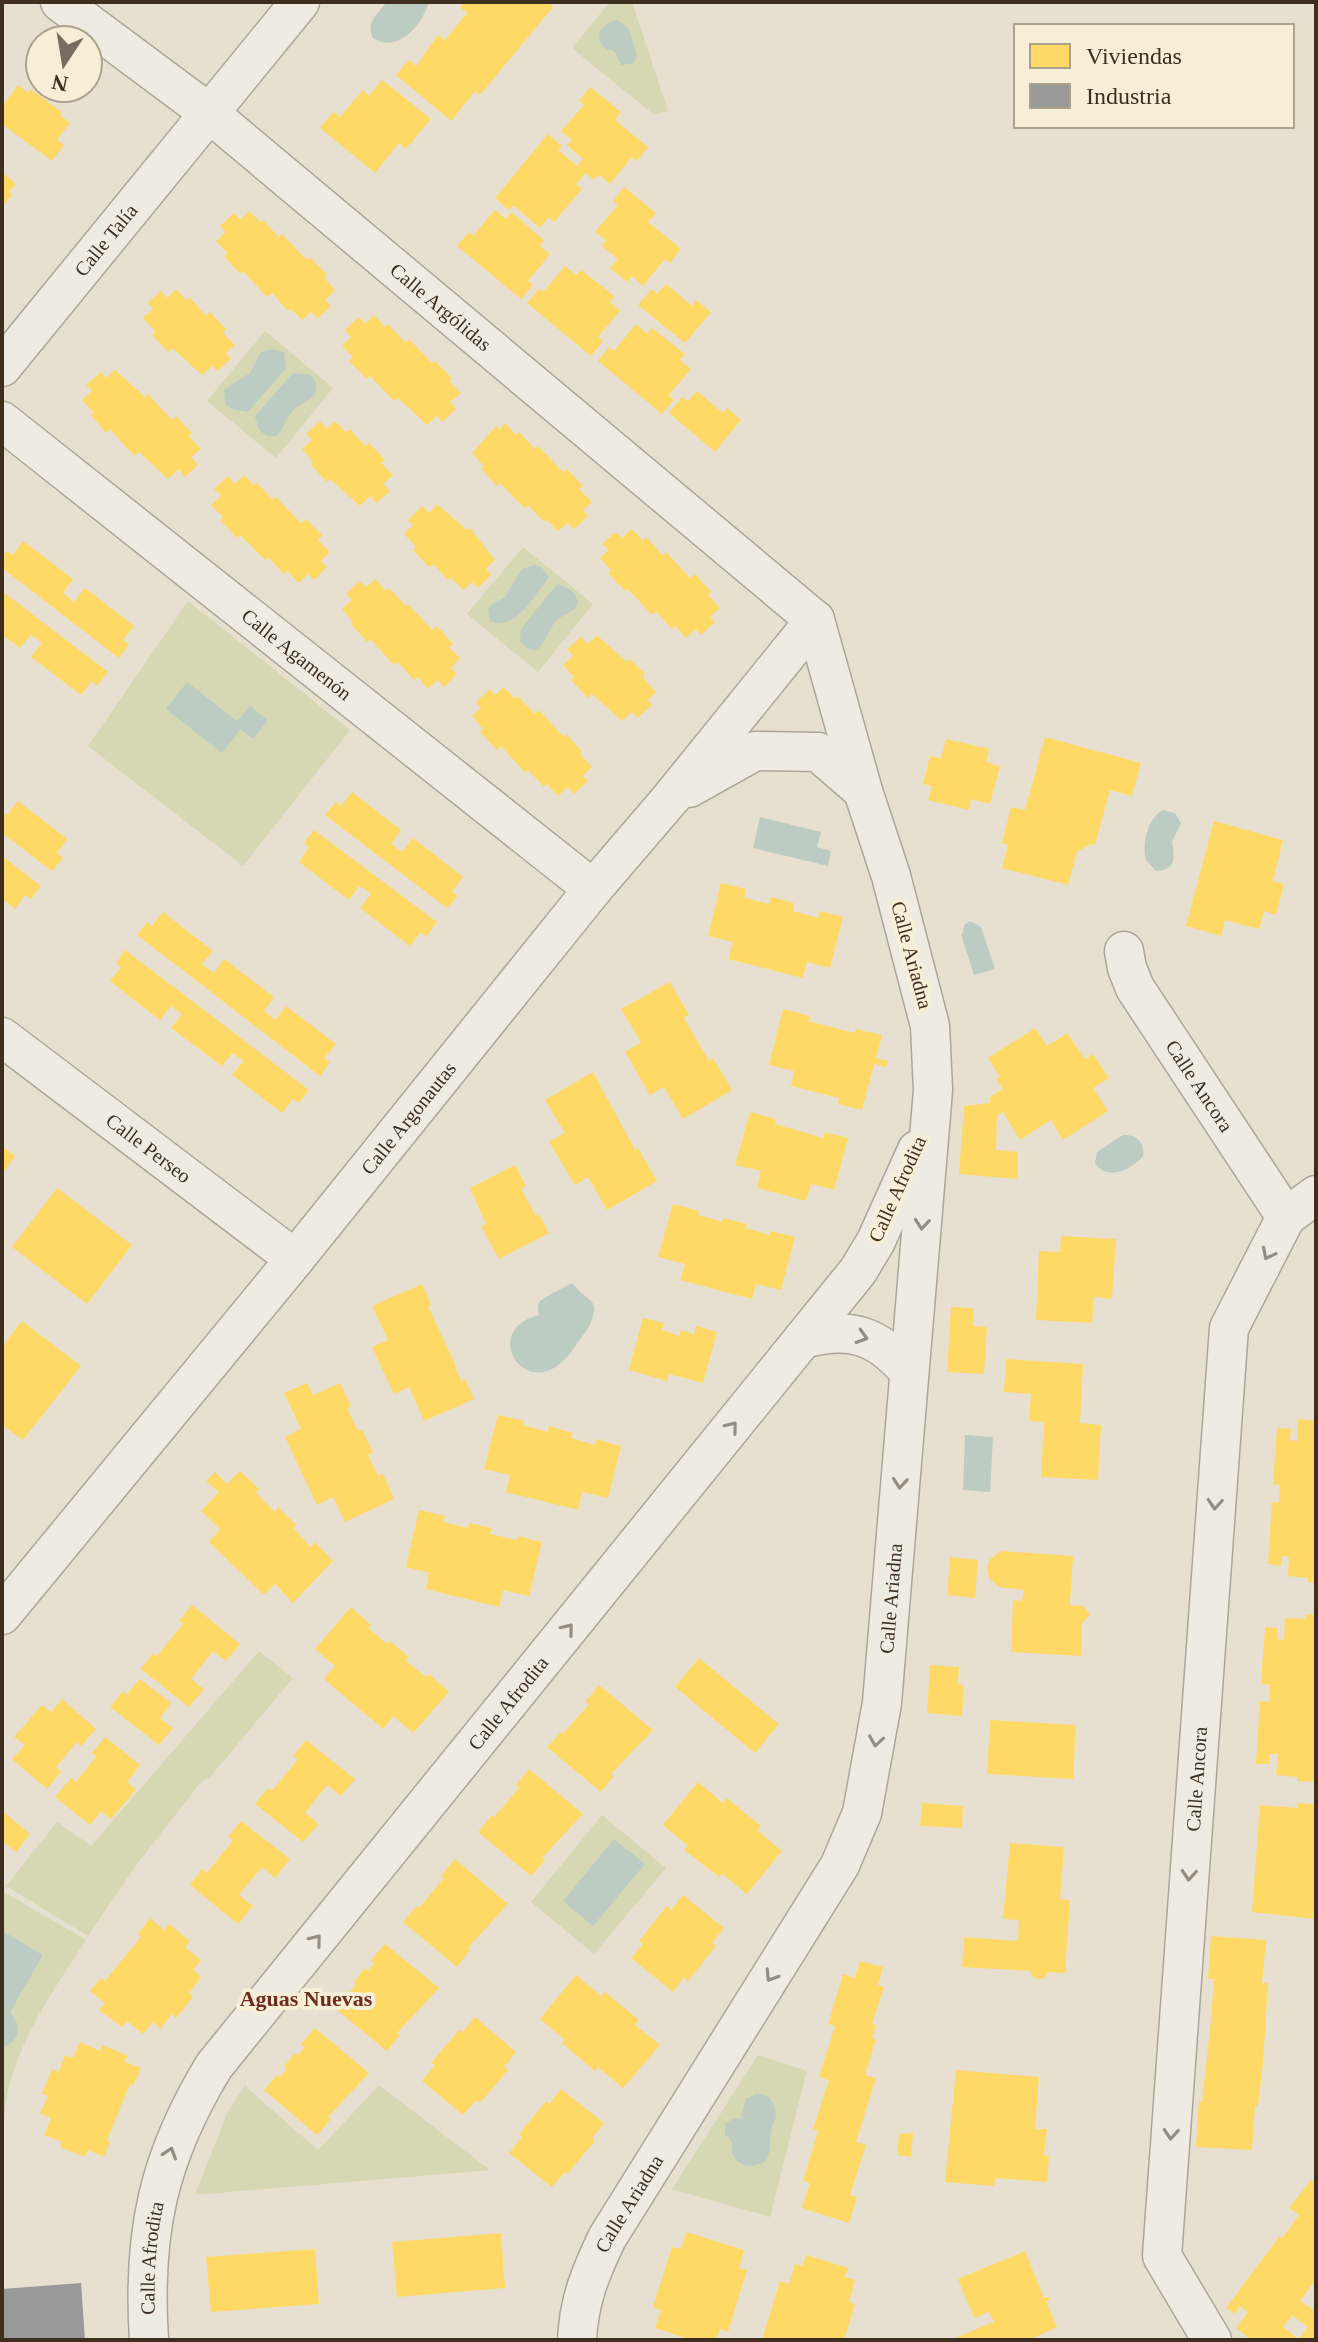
<svg xmlns="http://www.w3.org/2000/svg" width="1318" height="2342" font-family="Georgia,serif">
<style>
.green{fill:#d6d7b3}
.water{fill:#bcccc2}
.homes{fill:#ffd966;fill-rule:evenodd}
.industry{fill:#999}
.lines{fill:none;stroke-linecap:round;stroke-linejoin:round}
.minor-casing{stroke:#ada599;stroke-width:41}
.minor{stroke:#efebe3;stroke-width:38}
.oneway{stroke:#968c82}
.labels{text-anchor:middle;stroke-width:8;stroke-linejoin:round;paint-order:stroke}
.street-label{font-size:20px;fill:#3d2e20;stroke:#f7eed8}
.neighbourhood-label{font-size:22px;font-weight:bold;fill:#6b2e1e;stroke:#f7eed8}
</style>
<rect width="100%" height="100%" fill="#e7e0d1"/>
<g class="green">
<polygon points="610,2 632,2 668,111 654,115 572,48"/>
<polygon points="265,331 333,388 276,458 207,401"/>
<polygon points="523,547 593,604 538,672 467,614"/>
<polygon points="188,601 350,730 243,866 88,746"/>
<polygon points="259,1651 293,1678 210,1777 201,1782 137,1864 88,1936 6,1886 57,1822 91,1846"/>
<polygon points="602,1815 666,1868 594,1954 531,1902"/>
<path d="M2,1891l84,49c-38,59 -86,124 -82,197h-2z"/>
<polygon points="758,2055 807,2071 770,2217 672,2189"/>
<polygon points="379,2085 490,2170 195,2195 228,2111 245,2086 318,2150"/>
</g>
<g class="water">
<path d="M387,2h42c-6,21 -31,53 -56,36 -8,-15 5,-25 14,-36z"/>
<path d="M618,20l11,9 8,27 -3,7 -13,2c-2,-4 -4,-8 -6,-12 -7,-7 -4,0 -11,-6 -14,-13 2,-25 14,-27z"/>
<polygon points="272,349 284,352 286,368 248,412 232,409 225,404 224,390 250,373 260,353"/>
<path d="M293,373l18,2c15,22 -4,24 -16,33 -8,7 -11,20 -18,28h-10l-8,-6 -4,-14z"/>
<path d="M535,565l7,3 7,9c-14,17 -33,55 -59,44l-2,-12 4,-5 13,-7 17,-28z"/>
<path d="M557,584c10,3 22,8 20,21 -6,9 -14,9 -21,16 -10,9 -14,46 -36,20l1,-12z"/>
<polygon points="187,682 237,721 250,706 268,720 253,739 241,729 222,753 166,709"/>
<path d="M1163,810l12,3 6,10 -9,19c3,15 4,29 -16,29l-10,-11c-4,-16 1,-41 17,-50z"/>
<polygon points="760,817 821,832 817,847 831,851 828,866 753,848"/>
<polygon points="970,921 981,927 995,969 974,975 961,934 963,933 964,925"/>
<path d="M1123,1135c14,-1 22,8 20,21 -12,15 -37,25 -48,7l2,-11z"/>
<path d="M572,1283c3,2 5,6 8,9 11,9 19,10 11,30 -4,9 -11,17 -17,26 -44,65 -98,-18 -35,-33 -1,-5 -2,-10 1,-14 3,-3 28,-16 32,-18z"/>
<polygon points="965,1435 993,1437 990,1492 963,1490"/>
<polygon points="614,1839 645,1864 593,1926 563,1901"/>
<path d="M4,1932l39,23 -33,57c12,13 11,30 -8,35z"/>
<path d="M756,2094c14,-1 19,9 20,23 -10,19 -2,28 -10,44 -19,10 -36,4 -34,-19l-7,-8v-10l9,-6 7,1 5,-20z"/>
</g>
<g class="homes">
<polygon points="464,2 548,2 553,7 480,95 475,91 451,121 396,75 409,60 416,66 438,35 445,40 467,13 460,7"/>
<polygon points="382,80 431,119 406,149 399,143 375,173 320,128 333,112 340,117 363,90 369,96"/>
<polygon points="18,85 28,93 30,89 62,112 60,115 70,123 57,140 64,145 52,161 2,124 2,101 5,103"/>
<polygon points="590,87 621,112 615,120 648,147 637,161 632,157 610,184 599,175 594,180 585,173 576,184 582,189 554,222 549,217 540,228 514,206 509,210 495,198 548,134 562,146 558,150 577,166 583,159 567,145 572,140 561,131 584,105 579,101"/>
<polygon points="2,172 16,184 9,192 12,195 2,207"/>
<polygon points="624,187 656,213 648,222 681,249 670,263 665,259 643,286 632,276 627,282 610,268 618,259 602,246 606,240 595,232 618,205 613,201"/>
<polygon points="495,210 506,219 511,212 544,240 540,246 550,254 528,281 533,285 521,299 457,246 469,232 473,236"/>
<polygon points="249,211 260,222 263,220 279,237 282,234 307,260 310,257 327,275 324,278 335,290 325,300 331,306 318,318 311,312 302,320 291,309 288,311 272,293 267,297 243,271 240,274 224,256 227,253 216,241 226,232 220,226 234,213 240,220"/>
<polygon points="565,266 576,275 581,270 614,296 610,302 620,311 598,337 603,341 591,356 527,303 539,289 543,292"/>
<polygon points="666,284 692,306 696,300 711,312 685,343 638,305 652,289 657,294"/>
<polygon points="176,289 187,301 190,298 206,316 210,312 226,329 223,333 235,345 226,353 231,359 217,371 212,366 202,375 172,348 168,352 152,335 155,331 143,318 153,309 148,303 161,291 167,298"/>
<polygon points="374,315 385,327 388,324 406,343 409,339 433,364 435,361 452,378 449,381 461,393 450,402 456,409 442,422 437,416 427,425 398,398 394,401 370,376 367,379 349,361 353,357 342,346 351,337 345,330 359,317 365,324"/>
<polygon points="636,324 647,334 652,328 685,354 680,360 691,369 669,395 674,400 662,414 598,361 609,347 614,351"/>
<polygon points="115,370 145,397 148,394 172,420 176,416 192,433 189,436 201,449 191,457 198,465 185,477 179,469 168,479 139,452 134,456 110,429 106,433 91,415 93,412 82,400 92,391 86,385 101,372 106,378"/>
<polygon points="697,391 723,413 727,408 741,420 715,452 669,413 682,397 688,401"/>
<polygon points="320,421 326,429 335,421 346,432 350,429 365,446 369,443 385,460 381,463 393,475 383,484 390,491 376,503 370,496 360,506 330,479 327,482 311,465 313,462 302,449 312,440 306,434"/>
<polygon points="505,423 516,435 519,432 535,449 538,446 563,472 567,469 583,486 579,489 592,502 583,510 588,516 574,529 568,523 558,531 547,520 544,522 528,505 525,509 500,483 497,486 481,469 484,466 472,453 496,426 499,430"/>
<polygon points="244,475 254,485 257,483 273,500 276,497 301,523 306,519 322,535 318,540 330,552 321,561 327,567 314,580 308,574 299,583 287,571 284,574 268,557 265,560 240,535 237,538 220,520 223,517 211,505 221,496 214,489 228,476 235,484"/>
<polygon points="437,504 467,530 470,528 495,560 486,569 491,575 478,588 473,582 463,590 451,578 448,580 433,564 429,567 413,550 416,547 404,534 413,525 408,520 422,506 429,513"/>
<polygon points="632,529 643,541 646,537 663,556 666,552 690,578 695,574 711,592 708,595 720,608 710,617 715,622 701,635 696,629 686,638 675,626 672,629 656,611 652,615 628,589 625,591 608,573 611,570 600,558 609,550 602,544 616,532 622,538"/>
<polygon points="23,541 73,579 63,593 74,602 85,588 134,626 123,640 129,644 119,658 2,568 2,557 7,551 13,555"/>
<polygon points="375,579 386,591 389,588 406,606 408,604 432,630 437,626 453,644 449,647 460,658 451,668 457,674 444,687 438,680 428,689 418,677 414,680 398,662 394,665 371,640 367,642 351,624 353,622 342,609 352,600 346,594 360,581 366,587"/>
<polygon points="2,591 108,672 97,686 92,681 81,695 31,657 42,643 37,639 31,635 20,648 2,635"/>
<polygon points="597,635 627,662 630,659 645,674 642,677 656,692 648,700 652,705 637,718 632,712 622,721 592,694 588,698 571,680 574,677 563,665 573,656 567,649 581,637 588,644"/>
<polygon points="504,687 515,699 518,696 535,714 539,710 564,737 566,734 582,751 580,754 592,767 583,776 588,781 574,794 568,787 558,796 547,784 544,787 528,770 525,773 501,746 497,750 480,732 483,729 472,716 481,708 476,702 490,689 495,695"/>
<polygon points="1045,737 1141,763 1132,796 1110,790 1095,845 1091,844 1077,852 1068,885 1002,868 1008,845 1002,843 1011,807 1025,810"/>
<polygon points="946,739 989,749 986,762 1000,766 990,804 971,799 969,810 928,800 932,786 923,784 930,756 941,758"/>
<polygon points="352,792 401,830 391,844 402,852 413,838 463,877 452,891 458,896 447,908 325,815 336,802 341,806"/>
<polygon points="18,801 67,839 57,853 63,858 52,871 2,833 2,811 7,815"/>
<polygon points="1214,821 1283,840 1273,881 1284,884 1276,915 1264,911 1259,929 1225,920 1221,936 1186,926"/>
<polygon points="314,830 437,922 426,937 421,932 410,946 360,908 371,894 365,889 359,886 349,900 299,862 309,847 304,843"/>
<polygon points="2,856 41,886 31,899 25,895 15,909 2,899"/>
<polygon points="721,883 746,889 744,898 769,904 771,897 794,903 793,911 818,918 820,911 843,917 830,968 807,962 803,978 728,959 733,942 708,936"/>
<polygon points="163,912 213,951 202,964 208,969 214,973 224,959 274,997 264,1011 275,1020 286,1006 336,1044 324,1058 330,1062 320,1076 137,935 147,922 152,926"/>
<polygon points="125,950 309,1090 299,1103 293,1099 282,1113 232,1075 243,1061 238,1057 232,1053 222,1066 171,1028 182,1014 176,1010 171,1006 160,1020 110,981 121,967 116,963"/>
<polygon points="670,982 689,1015 684,1018 709,1061 713,1058 732,1090 683,1119 664,1087 650,1095 625,1052 641,1042 621,1009"/>
<polygon points="783,1009 810,1016 808,1021 854,1033 856,1029 882,1035 876,1058 888,1061 886,1067 874,1064 862,1110 838,1104 839,1098 791,1086 794,1071 769,1065"/>
<polygon points="1035,1028 1047,1046 1067,1033 1085,1059 1093,1054 1109,1078 1093,1088 1108,1111 1063,1140 1051,1120 1020,1140 1003,1112 997,1116 996,1150 1018,1152 1017,1179 959,1174 964,1106 990,1103 990,1097 1003,1089 996,1079 1000,1077 988,1058"/>
<polygon points="593,1072 635,1150 638,1148 657,1181 607,1210 588,1177 575,1185 549,1142 565,1133 545,1100"/>
<polygon points="750,1112 776,1119 775,1124 823,1138 825,1132 848,1138 834,1190 811,1184 806,1201 757,1188 761,1171 735,1165"/>
<polygon points="2,1146 15,1156 2,1174"/>
<polygon points="515,1165 526,1186 521,1189 536,1216 539,1214 549,1233 499,1259 481,1226 486,1224 470,1188"/>
<polygon points="57,1188 132,1245 87,1304 12,1247"/>
<polygon points="673,1204 699,1211 698,1215 722,1222 723,1218 747,1224 746,1228 769,1235 770,1231 795,1237 781,1290 756,1284 752,1299 680,1280 685,1264 658,1257"/>
<polygon points="1061,1236 1116,1239 1112,1299 1094,1297 1092,1323 1036,1320 1039,1251 1060,1252"/>
<polygon points="422,1284 431,1305 428,1306 456,1366 455,1367 461,1381 465,1379 474,1399 424,1421 409,1387 394,1394 372,1347 388,1340 372,1306"/>
<polygon points="951,1307 974,1308 973,1326 987,1327 984,1374 947,1372"/>
<polygon points="643,1318 664,1323 662,1330 679,1336 681,1330 694,1334 696,1326 717,1332 703,1383 669,1374 667,1381 629,1370"/>
<polygon points="22,1321 81,1366 23,1440 2,1425 2,1347"/>
<polygon points="1006,1359 1083,1364 1080,1423 1101,1425 1098,1480 1041,1477 1044,1422 1029,1421 1031,1394 1004,1392"/>
<polygon points="307,1383 313,1395 340,1383 351,1406 347,1408 358,1431 362,1429 373,1453 368,1455 378,1476 383,1474 394,1499 345,1522 333,1497 317,1505 285,1437 301,1429 284,1393"/>
<polygon points="498,1415 524,1421 523,1425 548,1432 549,1426 573,1433 571,1438 595,1445 596,1439 621,1446 608,1498 582,1492 578,1510 506,1492 510,1475 484,1469"/>
<polygon points="1298,1419 1316,1421 1316,1583 1308,1582 1308,1578 1288,1576 1289,1557 1282,1556 1281,1566 1268,1564 1272,1502 1279,1502 1280,1485 1273,1484 1277,1428 1291,1429 1290,1440 1297,1441"/>
<polygon points="240,1471 259,1489 256,1493 275,1512 278,1507 296,1525 293,1528 311,1547 315,1542 333,1561 293,1603 275,1584 264,1595 209,1542 220,1529 201,1511 219,1492 206,1481 215,1472 227,1484"/>
<polygon points="419,1510 445,1516 443,1522 468,1528 469,1523 492,1528 490,1534 517,1540 517,1536 542,1542 529,1596 503,1590 499,1607 426,1589 429,1573 406,1567"/>
<polygon points="1001,1551 1073,1556 1070,1605 1084,1606 1090,1615 1082,1623 1081,1656 1011,1652 1013,1600 1022,1601 1024,1590 999,1587 989,1578 987,1569 989,1560"/>
<polygon points="950,1557 978,1560 975,1598 947,1595"/>
<polygon points="192,1605 240,1644 226,1661 213,1651 191,1679 204,1689 189,1707 141,1669 153,1653 157,1656 183,1624 179,1621"/>
<polygon points="351,1607 371,1625 368,1628 387,1644 390,1641 409,1657 406,1661 426,1677 429,1674 449,1692 413,1733 393,1716 383,1729 324,1679 335,1666 315,1649"/>
<polygon points="1306,1614 1316,1615 1316,1782 1297,1781 1297,1777 1276,1775 1278,1754 1269,1754 1269,1764 1256,1764 1260,1701 1269,1702 1270,1685 1261,1684 1265,1627 1277,1628 1277,1639 1284,1640 1285,1618 1306,1619"/>
<polygon points="699,1658 779,1724 755,1753 675,1687"/>
<polygon points="930,1665 959,1667 958,1684 964,1685 962,1716 927,1713"/>
<polygon points="140,1679 171,1703 160,1718 173,1728 159,1745 110,1707 123,1691 127,1694"/>
<polygon points="599,1685 653,1730 611,1774 614,1776 601,1792 547,1747 561,1732 563,1734 589,1704 585,1702"/>
<polygon points="62,1699 96,1729 81,1746 77,1742 56,1767 61,1772 47,1789 12,1759 25,1745 14,1737 42,1705 51,1712"/>
<polygon points="990,1720 1076,1725 1073,1779 987,1774"/>
<polygon points="105,1737 140,1765 127,1782 136,1790 111,1819 101,1811 90,1825 55,1797 71,1778 76,1782 96,1757 92,1753"/>
<polygon points="306,1740 355,1779 341,1796 327,1785 305,1813 319,1824 303,1842 255,1804 268,1788 272,1791 298,1759 293,1756"/>
<polygon points="529,1769 583,1814 542,1858 545,1860 531,1876 478,1832 492,1815 494,1817 519,1788 516,1785"/>
<polygon points="698,1782 723,1803 727,1798 761,1826 757,1830 782,1851 747,1894 722,1874 719,1877 684,1850 688,1846 663,1825"/>
<polygon points="922,1803 963,1806 962,1828 920,1826"/>
<polygon points="1298,1803 1316,1804 1316,1919 1252,1912 1260,1805 1298,1808"/>
<polygon points="2,1811 30,1834 16,1852 2,1841"/>
<polygon points="241,1821 290,1859 275,1878 262,1867 239,1895 253,1906 238,1924 190,1885 202,1869 207,1873 233,1840 228,1837"/>
<polygon points="1010,1843 1064,1847 1060,1899 1070,1900 1065,1973 1048,1972 1045,1977 1039,1980 1032,1976 1030,1971 962,1967 964,1937 1018,1941 1019,1920 1003,1919"/>
<polygon points="455,1859 508,1904 468,1948 470,1950 457,1967 403,1922 417,1906 419,1908 444,1878 441,1876"/>
<polygon points="683,1895 724,1928 712,1943 716,1946 688,1981 684,1977 673,1992 631,1958 643,1944 639,1941 667,1906 671,1910"/>
<polygon points="150,1918 164,1930 169,1924 190,1941 185,1947 201,1960 193,1970 201,1977 189,1993 193,1997 176,2018 172,2014 160,2029 153,2022 143,2034 127,2021 122,2027 99,2010 105,2003 90,1991 101,1978 105,1981 141,1937 138,1934"/>
<polygon points="1211,1936 1266,1940 1262,1983 1268,1983 1263,2064 1258,2106 1255,2106 1252,2150 1196,2147 1199,2101 1202,2102 1211,2020 1214,1979 1208,1979"/>
<polygon points="385,1944 439,1988 397,2033 400,2035 387,2051 333,2007 346,1991 349,1993 356,1984 354,1982 365,1968 368,1971 374,1963 371,1960"/>
<polygon points="860,1961 883,1967 878,1985 884,1987 872,2024 876,2025 872,2038 876,2039 865,2075 876,2078 856,2142 866,2145 850,2195 857,2197 849,2223 802,2208 810,2183 803,2181 818,2131 813,2129 829,2080 819,2077 835,2026 828,2024 843,1974 855,1978"/>
<polygon points="576,1975 601,1996 605,1992 639,2020 635,2025 660,2045 623,2088 598,2067 595,2071 562,2043 565,2040 540,2019"/>
<polygon points="475,2017 516,2052 504,2067 508,2070 480,2103 476,2100 463,2115 422,2081 435,2065 431,2063 459,2030 463,2032"/>
<polygon points="315,2028 369,2073 328,2117 331,2119 317,2135 264,2090 277,2075 280,2077 287,2069 284,2066 295,2053 298,2055 305,2047 301,2044"/>
<polygon points="80,2042 100,2051 102,2045 128,2056 125,2062 141,2068 133,2086 130,2084 107,2140 110,2142 104,2157 88,2150 85,2157 60,2147 62,2142 44,2135 51,2118 40,2114 48,2096 42,2094 52,2069 59,2072 65,2055 73,2058"/>
<polygon points="956,2070 1039,2077 1035,2129 1047,2129 1044,2155 1049,2156 1047,2182 995,2178 994,2186 945,2182"/>
<polygon points="561,2089 604,2123 592,2138 595,2141 567,2174 565,2172 552,2187 509,2153 522,2137 519,2134 546,2101 549,2104"/>
<polygon points="913,2133 911,2157 897,2155 899,2134"/>
<path d="M1311,2180l5,4v100l-2,-2 -14,19 16,11v28h-64l-16,-12 12,-16 -8,-6 -5,8 -9,-6 53,-71h4l16,-22 -10,-7zM1292,2315l16,12 -9,12 -16,-12z"/>
<polygon points="686,2232 744,2250 739,2268 747,2270 728,2332 720,2329 716,2340 692,2340 655,2328 661,2310 653,2307 672,2247 681,2249"/>
<polygon points="501,2233 505,2288 397,2297 392,2242"/>
<polygon points="315,2249 319,2304 211,2312 206,2257"/>
<polygon points="1025,2251 1044,2298 1048,2297 1050,2300 1046,2301 1057,2327 1029,2340 958,2340 957,2337 994,2322 989,2312 974,2318 958,2279"/>
<polygon points="806,2255 848,2268 845,2277 855,2280 849,2302 855,2304 844,2340 762,2340 780,2281 789,2284 795,2264 803,2266"/>
</g>
<polygon class="industry" points="81,2283 85,2340 2,2340 2,2289"/>
<g class="lines">
<defs>
<g id="minor">
<path id="s1" d="M60,2l149,111 606,507"/>
<path id="s2" d="M2,367l298,-365"/>
<path id="s3" d="M2,421l591,468"/>
<polyline points="689,788 755,751 818,752 863,791"/>
<path id="s4" d="M1124,951l3,17 8,20 151,229"/>
<path id="s5" d="M2,1037l293,222"/>
<path d="M803,1339c47,-13 75,-4 106,33"/>
<path id="s6" d="M2,1615l293,-356 298,-370 78,-91 144,-178"/>
<path id="s7" d="M149,2340c-7,-107 9,-182 65,-274l644,-795 18,-30 41,-91"/>
<path id="s8" d="M577,2340c2,-40 13,-66 30,-102l233,-373 22,-52 20,-110 51,-613 -3,-64 -39,-150 -28,-85 -48,-171"/>
<path id="s9" d="M1212,2340l-50,-84 67,-928 57,-111 30,-22"/>
</g>
</defs>
<use href="#minor" class="minor-casing"/>
<use href="#minor" class="minor"/>
</g>
<defs><path id="oneway-chevron" d="M-2-3.5L2.5 0L-2 3.5" fill="none" stroke-width="1.6" stroke-linecap="round" stroke-linejoin="round" transform="scale(2)"/></defs>
<g class="oneway">
<use href="#oneway-chevron" transform="translate(922 1224) rotate(95)"/>
<use href="#oneway-chevron" transform="translate(1268 1254) rotate(117)"/>
<use href="#oneway-chevron" transform="translate(862 1337) rotate(17)"/>
<use href="#oneway-chevron" transform="translate(732 1427) rotate(-51)"/>
<use href="#oneway-chevron" transform="translate(900 1483) rotate(95)"/>
<use href="#oneway-chevron" transform="translate(1215 1504) rotate(94)"/>
<use href="#oneway-chevron" transform="translate(568 1629) rotate(-51)"/>
<use href="#oneway-chevron" transform="translate(876 1741) rotate(99)"/>
<use href="#oneway-chevron" transform="translate(1189 1875) rotate(94)"/>
<use href="#oneway-chevron" transform="translate(316 1940) rotate(-51)"/>
<use href="#oneway-chevron" transform="translate(771 1976) rotate(122)"/>
<use href="#oneway-chevron" transform="translate(1171 2134) rotate(94)"/>
<use href="#oneway-chevron" transform="translate(170 2153) rotate(-72)"/>
</g>
<g class="labels">
<g class="street-label">
<text dy="7" stroke="none"><textPath href="#s2" startOffset="164">Calle Talía</textPath></text>
<text dy="7" stroke="none"><textPath href="#s1" startOffset="488">Calle Argólidas</textPath></text>
<text dy="7" stroke="none"><textPath href="#s3" startOffset="376">Calle Agamenón</textPath></text>
<text transform="translate(912 955) rotate(75)" y="7">Calle Ariadna</text>
<text dy="7" stroke="none"><textPath href="#s4" startOffset="156">Calle Ancora</textPath></text>
<text dy="7" stroke="none"><textPath href="#s6" startOffset="642">Calle Argonautas</textPath></text>
<text dy="7" stroke="none"><textPath href="#s5" startOffset="184">Calle Perseo</textPath></text>
<text transform="translate(897 1189) rotate(-66)" y="7">Calle Afrodita</text>
<text dy="7" stroke="none"><textPath href="#s8" startOffset="820">Calle Ariadna</textPath></text>
<text dy="7" stroke="none"><textPath href="#s7" startOffset="754">Calle Afrodita</textPath></text>
<text dy="7" stroke="none"><textPath href="#s9" startOffset="576">Calle Ancora</textPath></text>
<text dy="7" stroke="none"><textPath href="#s8" startOffset="148">Calle Ariadna</textPath></text>
<text dy="7" stroke="none"><textPath href="#s7" startOffset="82">Calle Afrodita</textPath></text>
</g>
<g class="neighbourhood-label">
<text x="306" y="2006">Aguas Nuevas</text>
</g>
</g>
<rect width="1318" height="2342" fill="none" stroke="#3d2e20" stroke-width="8"/>
<rect x="1014" y="24" width="280" height="104" fill="#f7eed8" stroke="#ada18e" stroke-width="2"/>
<rect x="1030" y="44" width="40" height="24" fill="#ffd966" stroke="#ada18e" stroke-width="2"/>
<text x="1086" y="64" font-size="24" fill="#3d2e20">Viviendas</text>
<rect x="1030" y="84" width="40" height="24" fill="#999999" stroke="#ada18e" stroke-width="2"/>
<text x="1086" y="104" font-size="24" fill="#3d2e20">Industria</text>
<g transform="translate(64 64) rotate(192)"><circle r="38" fill="#f7eed8" stroke="#ada18e" stroke-width="2"/>
<path d="M0-6L14 30L0 20L-14 30Z" fill="#786c5e"/>
<text y="-12" font-size="22" font-weight="bold" text-anchor="middle" fill="#3d2e20">N</text>
</g>
</svg>
